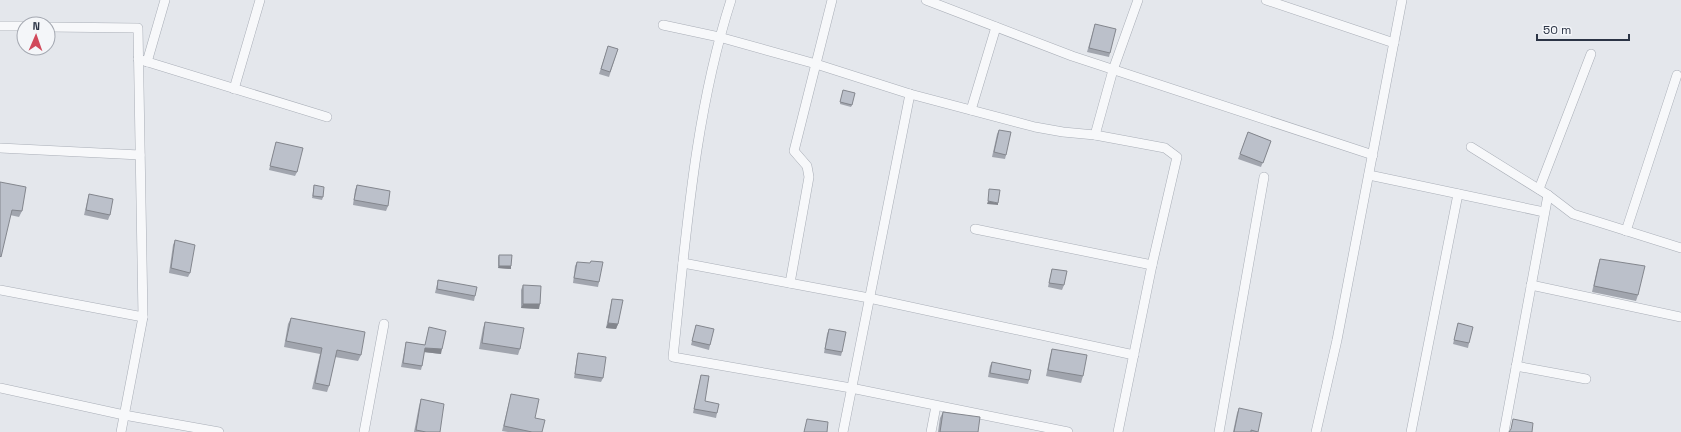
<svg xmlns="http://www.w3.org/2000/svg" width="1681" height="432" font-family="'Space Grotesk',sans-serif">
<style>
.lines{fill:none;stroke-linecap:round;stroke-linejoin:round}
.street-casing{stroke:#a9aeb7;stroke-width:10}
.street{stroke:#f7f8fa;stroke-width:9}
.wall{fill:#a1a5ae}
.shaded-wall{fill:#83868d}
.building{fill:#bbc0ca;stroke:#83868d}
</style>
<rect width="100%" height="100%" fill="#e4e7ec"/>
<g class="lines">
<defs>
<g id="street">
<path d="M731,0c-37,115 -45,238 -58,357l178,31 217,44"/>
<polyline points="926,0 1072,56 1373,155"/>
<polyline points="1266,0 1394,43"/>
<polyline points="663,25 719,37 816,64 910,94 1035,127 1063,132 1095,135 1165,148 1177,157 1152,265 1118,432"/>
<polyline points="0,26 24,26"/>
<polyline points="48,27 138,28 143,317 121,432"/>
<polyline points="138,59 327,117"/>
<polyline points="147,62 165,0"/>
<polyline points="234,89 260,0"/>
<polyline points="971,110 996,27"/>
<polyline points="1095,135 1113,70 1138,0"/>
<polyline points="1471,147 1548,195 1573,214 1681,248"/>
<polyline points="0,148 140,155"/>
<polyline points="1369,175 1544,212"/>
<polyline points="1539,189 1591,54"/>
<polyline points="975,229 1152,265"/>
<polyline points="1626,231 1677,75"/>
<polyline points="683,263 869,298 1134,355"/>
<polyline points="790,283 809,177 807,166 794,151 832,0"/>
<polyline points="1531,285 1681,317"/>
<polyline points="0,290 143,317"/>
<polyline points="1516,366 1586,379"/>
<polyline points="0,388 124,415 219,432"/>
<polyline points="364,432 384,324"/>
<polyline points="843,432 910,94"/>
<polyline points="931,432 936,406"/>
<polyline points="1219,432 1264,177"/>
<polyline points="1316,432 1337,340 1402,0"/>
<polyline points="1411,432 1458,194"/>
<polyline points="1504,432 1548,195"/>
</g>
</defs>
<use href="#street" class="street-casing"/>
<use href="#street" class="street"/>
</g>
<g class="wall">
<polygon points="1095,24 1110,53 1109,57 1087,52"/>
<polygon points="608,46 618,49 609,77 599,74"/>
<polygon points="843,90 852,105 851,107 840,104"/>
<polygon points="999,130 1006,155 1005,159 992,157 997,134"/>
<polygon points="1248,132 1271,141 1261,167 1238,159"/>
<polygon points="276,142 297,172 295,176 269,170"/>
<polygon points="0,183 22,211 19,217 10,215 0,258"/>
<polygon points="314,185 323,197 322,200 312,198"/>
<polygon points="357,185 388,206 386,211 353,205 355,190"/>
<polygon points="89,194 110,215 108,220 84,215 88,198"/>
<polygon points="175,240 190,273 188,277 169,273 173,245"/>
<polygon points="499,255 511,266 511,269 498,268 498,257"/>
<polygon points="1600,259 1638,295 1636,301 1592,292 1598,265"/>
<polygon points="577,262 599,282 598,287 573,283 575,266"/>
<polygon points="1052,269 1064,285 1062,290 1048,287 1051,273"/>
<polygon points="438,280 475,296 474,301 435,293"/>
<polygon points="523,285 539,309 521,308 521,290"/>
<polygon points="612,299 618,324 616,329 606,328 611,303"/>
<polygon points="291,318 361,355 358,361 335,357 329,386 327,392 312,389 320,354 284,347 288,324"/>
<polygon points="485,322 520,349 518,355 479,349 483,328"/>
<polygon points="1458,323 1469,343 1468,348 1453,344"/>
<polygon points="696,325 710,345 709,350 691,345"/>
<polygon points="429,327 441,354 424,352 422,366 421,370 401,367 406,342 425,345"/>
<polygon points="829,329 842,352 841,356 824,353 827,334"/>
<polygon points="1052,349 1083,376 1081,383 1046,376 1050,356"/>
<polygon points="578,353 603,378 601,382 574,378 577,357"/>
<polygon points="992,362 1029,380 1028,384 988,377 990,366"/>
<polygon points="701,375 705,401 717,413 716,418 693,413 700,379"/>
<polygon points="511,394 535,418 542,432 508,432 502,431"/>
<polygon points="421,399 440,432 414,432 419,406"/>
<polygon points="1239,408 1258,432 1233,432 1237,413"/>
<polygon points="943,412 978,432 938,432 940,418"/>
</g>
<g class="shaded-wall">
<polygon points="988,201 998,203 998,205 987,204"/>
<polygon points="499,266 511,266 511,269 498,268"/>
<polygon points="523,304 540,304 539,309 521,308"/>
<polygon points="608,323 618,324 616,329 606,328"/>
<polygon points="425,348 442,349 441,354 424,352"/>
</g>
<g class="building">
<polygon points="1095,24 1116,29 1110,53 1089,48"/>
<polygon points="608,46 618,49 610,72 601,69"/>
<polygon points="843,90 855,93 852,105 840,102"/>
<polygon points="999,130 1011,132 1006,155 994,152"/>
<polygon points="1248,132 1271,141 1263,163 1240,154"/>
<polygon points="276,142 303,148 297,172 270,166"/>
<polygon points="0,182 26,187 22,211 12,210 1,257 0,256"/>
<polygon points="314,185 324,187 323,197 313,196"/>
<polygon points="357,185 390,191 388,206 354,200"/>
<polygon points="989,189 1000,190 998,203 988,201"/>
<polygon points="89,194 113,199 110,215 86,210"/>
<polygon points="175,240 195,245 190,273 171,268"/>
<polygon points="499,255 512,255 511,266 499,266"/>
<polygon points="1600,259 1645,266 1638,295 1594,286"/>
<polygon points="591,261 603,262 599,282 574,278 577,262 590,263"/>
<polygon points="1052,269 1067,271 1064,285 1049,283"/>
<polygon points="438,280 477,287 475,296 437,289"/>
<polygon points="523,285 541,286 540,304 523,304"/>
<polygon points="612,299 623,300 618,324 608,323"/>
<polygon points="291,318 365,332 361,355 337,350 329,386 315,383 322,348 286,341"/>
<polygon points="485,322 524,328 520,349 482,343"/>
<polygon points="1458,323 1473,327 1469,343 1454,340"/>
<polygon points="696,325 714,329 710,345 692,341"/>
<polygon points="429,327 446,331 442,349 425,348 422,366 403,363 406,342 425,345"/>
<polygon points="829,329 846,332 842,352 825,349"/>
<polygon points="1052,349 1087,355 1083,376 1048,370"/>
<polygon points="578,353 606,357 603,378 575,374"/>
<polygon points="992,362 1031,370 1029,380 990,373"/>
<polygon points="701,375 709,376 705,401 719,404 717,413 694,409"/>
<polygon points="511,394 539,399 535,418 545,420 542,432 532,432 504,426"/>
<polygon points="421,399 444,404 440,432 426,432 416,430"/>
<polygon points="1239,408 1262,413 1258,432 1251,430 1251,432 1234,432"/>
<polygon points="943,412 980,417 978,432 940,432"/>
<polygon points="807,419 828,422 827,432 804,432"/>
<polygon points="1513,419 1533,423 1532,432 1509,432 1511,429"/>
</g>
<g transform="translate(36 36) rotate(2)"><circle r="19" fill="#f4f6f9" stroke="#a4a8b1"/>
<path d="M0-3L7 15L0 10L-7 15Z" fill="#d1495b"/>
<text y="-6" font-size="11" font-weight="bold" text-anchor="middle" fill="#2b3445">N</text>
</g>
<path d="M1537 34v6h92v-6" fill="none" stroke="#2b3445" stroke-width="2"/>
<text x="1543" y="34" font-size="12" fill="#2b3445" stroke="#f4f6f9" stroke-width="3" paint-order="stroke">50 m</text>
</svg>
